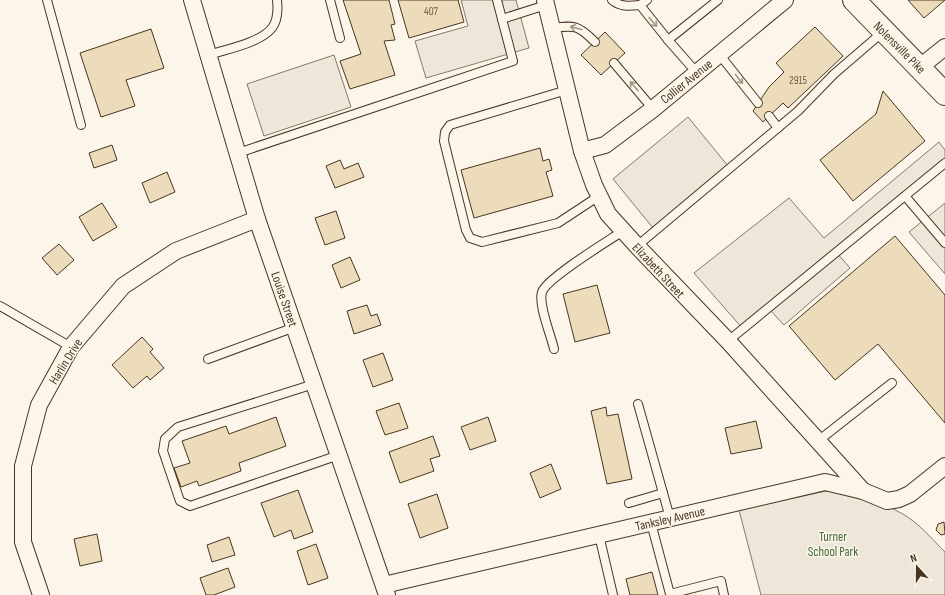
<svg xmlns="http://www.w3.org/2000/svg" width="945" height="595" font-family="'Sofia Sans Condensed',sans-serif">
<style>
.green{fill:#ede6d9;stroke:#887966}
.parking{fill:#ede7d9;stroke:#887966}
.building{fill:#ecdcbc;stroke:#4a3520}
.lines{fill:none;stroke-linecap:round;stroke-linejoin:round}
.lane-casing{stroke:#4a3520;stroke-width:10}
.street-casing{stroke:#4a3520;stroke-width:18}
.primary-casing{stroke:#4a3520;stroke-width:24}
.lane{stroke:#fbf6e9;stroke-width:8}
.street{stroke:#fbf6e9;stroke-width:16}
.primary{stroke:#fbf6e9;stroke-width:22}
.oneway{stroke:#a29684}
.labels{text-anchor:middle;stroke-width:3;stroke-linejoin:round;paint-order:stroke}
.number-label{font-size:11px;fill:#725f47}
.street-label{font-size:13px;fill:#4a3520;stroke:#fbf6e9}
.park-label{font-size:13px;fill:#436837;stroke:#fbf6e9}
</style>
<rect width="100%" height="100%" fill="#fbf6e9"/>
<path class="green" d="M826,491c25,1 53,10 75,22 17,9 31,26 44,39v43h-184l-22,-85z"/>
<g class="parking">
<polygon points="461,0 516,0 529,48 426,78 415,41 468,26"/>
<polygon points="334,55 351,107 264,136 247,84"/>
<polygon points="688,117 728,166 653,228 613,179"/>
<polygon points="939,142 945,150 945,163 836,252 850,268 784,325 768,308 743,329 694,273 789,198 824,238"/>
<polygon points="945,203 945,274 909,232"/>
</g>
<g class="building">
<polygon points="343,0 389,0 395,24 391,25 395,40 384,41 395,75 350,89 340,61 361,54"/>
<polygon points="398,0 458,0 464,22 409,38"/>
<polygon points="908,0 945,0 924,18"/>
<polygon points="815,27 843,56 788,108 783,103 763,122 753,111 769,87 784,72 776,63"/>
<polygon points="151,29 164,68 126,80 135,106 101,117 80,53"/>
<polygon points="605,32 625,53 601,75 581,55"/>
<polygon points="883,91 925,141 853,201 820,160 876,114"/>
<polygon points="112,145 117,160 94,168 89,153"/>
<polygon points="540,148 543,161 549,159 552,170 546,172 553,196 474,218 461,170"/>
<polygon points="340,160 344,169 358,163 364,177 335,188 326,166"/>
<polygon points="167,172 175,192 150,203 142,183"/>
<polygon points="102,203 117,227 93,241 79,217"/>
<polygon points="336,211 345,238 325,245 315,218"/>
<polygon points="895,236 945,295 945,423 878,344 835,380 789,326"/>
<polygon points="59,244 74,260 57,275 42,258"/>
<polygon points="350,257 360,280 341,288 332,265"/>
<polygon points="597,285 610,333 575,342 563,294"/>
<polygon points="367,305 371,316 377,314 381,325 354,334 347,311"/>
<polygon points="142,337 153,349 150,352 164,368 150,380 147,376 133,388 112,365"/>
<polygon points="383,353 393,380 373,387 363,360"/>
<polygon points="399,403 408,428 385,435 376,411"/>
<polygon points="606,407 607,416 618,414 632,479 607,484 591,411"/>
<polygon points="276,417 286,446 239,463 241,471 199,486 197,481 181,487 174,468 190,463 182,441 226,426 229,434"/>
<polygon points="488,417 496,441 470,450 461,427"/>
<polygon points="756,421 762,448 731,454 725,428"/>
<polygon points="433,436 440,456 430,459 434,471 400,483 389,452"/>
<polygon points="551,464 561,489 540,498 530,473"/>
<polygon points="298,490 313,532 294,539 291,530 274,537 261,503"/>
<polygon points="437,494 448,528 420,538 408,504"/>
<polygon points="944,522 945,534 941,535 936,530 938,524"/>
<polygon points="97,534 102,561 80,566 74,539"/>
<polygon points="229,537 235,555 212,562 207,545"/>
<polygon points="316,544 328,578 308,585 297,551"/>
<polygon points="228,568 235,587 214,595 206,595 200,578"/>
<polygon points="652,572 658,595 630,595 626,579"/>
</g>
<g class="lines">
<defs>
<g id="lane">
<polyline points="47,0 81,125"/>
<polyline points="330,0 340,38"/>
<polyline points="497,0 502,19"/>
<path d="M612,0c8,7 17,6 28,5l28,35"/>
<polyline points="640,5 647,0"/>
<path d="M552,28c23,-3 26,-3 43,14"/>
<polyline points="719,54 758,103"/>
<path d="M209,55c18,-6 51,-12 63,-27 6,-8 6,-19 5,-28"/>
<polyline points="614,63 653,109"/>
<polyline points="697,73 668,40 718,0"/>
<polyline points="567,90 450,125 445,132 444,141 466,230 470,238 482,242 558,223 599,196"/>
<polyline points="769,116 778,128"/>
<polyline points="238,153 513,61 502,19 546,5"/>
<polyline points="905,196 945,243"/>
<polyline points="637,246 798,111 834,74 884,31"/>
<polyline points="0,306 71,347"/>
<polyline points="728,341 945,163"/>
<path d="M554,349c-3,-14 -16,-44 -12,-57 5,-14 66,-51 81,-61"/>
<polyline points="208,359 295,327"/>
<polyline points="314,384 178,427 165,439 163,451 180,501 190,506 339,455"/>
<polyline points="638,404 670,518"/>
<polyline points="818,441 892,383"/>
<polyline points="629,503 663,493"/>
<polyline points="651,523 670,594 721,581 724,595"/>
<polyline points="599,535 613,595"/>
</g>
<g id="street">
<polyline points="192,0 257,219 387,595"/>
<polyline points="545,0 582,151 594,185 608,214 637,246 728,341 863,491"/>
<polyline points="920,67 945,47"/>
<polyline points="582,151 605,145 653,109 785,0"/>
<polyline points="384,585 825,482 863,491 887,501 899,499 910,494 945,466"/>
<polyline points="41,595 23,542 23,466 39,405 71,347 123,286 176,251 257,219"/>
</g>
<polyline id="primary" points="854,0 945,94"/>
</defs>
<use href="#lane" class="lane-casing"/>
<use href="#street" class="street-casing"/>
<use href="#primary" class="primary-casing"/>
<use href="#lane" class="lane"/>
<use href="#street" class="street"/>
<use href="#primary" class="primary"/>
</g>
<defs><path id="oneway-shaft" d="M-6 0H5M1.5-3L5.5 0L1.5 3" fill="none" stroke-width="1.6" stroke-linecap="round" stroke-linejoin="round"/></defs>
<g class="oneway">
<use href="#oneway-shaft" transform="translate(653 22) rotate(50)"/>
<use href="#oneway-shaft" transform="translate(576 28) rotate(-165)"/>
<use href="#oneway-shaft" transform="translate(739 79) rotate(52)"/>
<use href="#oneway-shaft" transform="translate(634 86) rotate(-131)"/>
</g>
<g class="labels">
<g class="number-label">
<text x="431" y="15">407</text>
<text x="798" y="84">2915</text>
</g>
<g class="street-label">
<text transform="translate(900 47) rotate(45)" y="5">Nolensville Pike</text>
<text transform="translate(686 81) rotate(-39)" y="5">Collier Avenue</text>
<text transform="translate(659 270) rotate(47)" y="5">Elizabeth Street</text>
<text transform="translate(285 299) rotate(71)" y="5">Louise Street</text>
<text transform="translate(65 361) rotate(-58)" y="5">Harlin Drive</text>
<text transform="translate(670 518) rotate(-13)" y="5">Tanksley Avenue</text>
</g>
<g class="park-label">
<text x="833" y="541">Turner<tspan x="833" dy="15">School Park</tspan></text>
</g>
</g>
<g transform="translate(917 567) rotate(339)" stroke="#fbf6e9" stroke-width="3" paint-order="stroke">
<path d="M0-3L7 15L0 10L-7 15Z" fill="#4a3520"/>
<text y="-6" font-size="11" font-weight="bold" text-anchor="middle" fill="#4a3520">N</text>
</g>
</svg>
